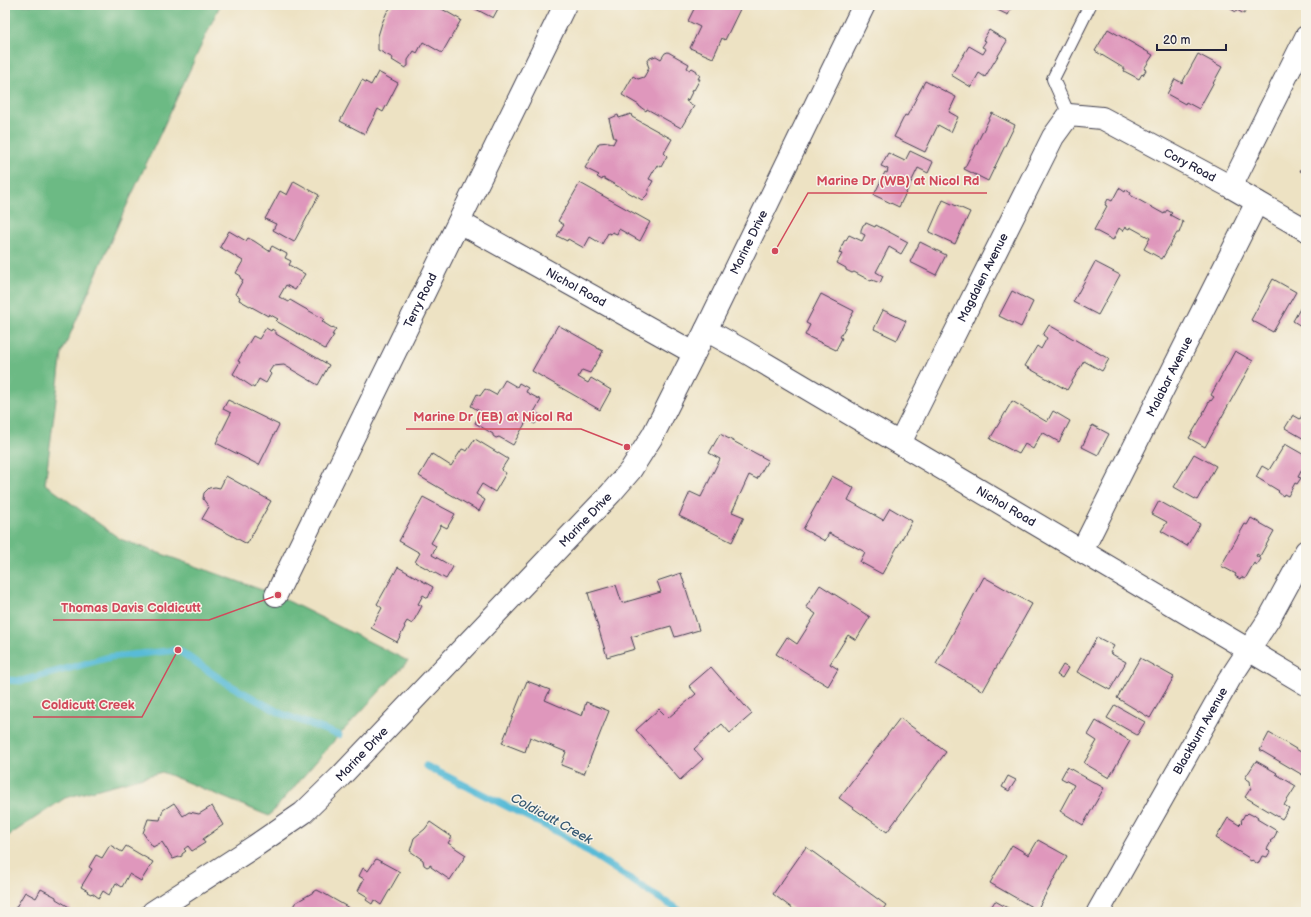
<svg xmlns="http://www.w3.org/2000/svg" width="1311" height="917" font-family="'Balsamiq Sans',sans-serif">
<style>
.forest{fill:#6cba84;stroke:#476e60}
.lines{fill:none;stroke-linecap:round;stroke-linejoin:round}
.stream{stroke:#59bbd7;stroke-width:7}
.building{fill:#df97bc}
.service-casing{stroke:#403f4f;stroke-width:14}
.minor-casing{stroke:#403f4f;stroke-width:24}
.tertiary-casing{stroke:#403f4f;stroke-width:24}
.service{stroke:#fff;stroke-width:12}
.minor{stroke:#fff;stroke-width:22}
.tertiary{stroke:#fff;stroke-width:22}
.labels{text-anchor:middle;stroke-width:3;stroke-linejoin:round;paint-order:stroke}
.street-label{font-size:12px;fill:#22223b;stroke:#f7f3e8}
.water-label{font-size:13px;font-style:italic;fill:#355872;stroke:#f7f3e8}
.leader{fill:none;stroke:#d1495b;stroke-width:1.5}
.callout-dot{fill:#d1495b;stroke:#f7f3e8;stroke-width:1.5}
.callout-label{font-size:13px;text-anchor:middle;font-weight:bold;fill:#d1495b;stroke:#f7f3e8;stroke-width:3;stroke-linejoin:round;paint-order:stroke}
</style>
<rect width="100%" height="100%" fill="#f7f3e8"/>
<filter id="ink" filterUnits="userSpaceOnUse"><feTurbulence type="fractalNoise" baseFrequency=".025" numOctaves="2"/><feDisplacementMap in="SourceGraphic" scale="8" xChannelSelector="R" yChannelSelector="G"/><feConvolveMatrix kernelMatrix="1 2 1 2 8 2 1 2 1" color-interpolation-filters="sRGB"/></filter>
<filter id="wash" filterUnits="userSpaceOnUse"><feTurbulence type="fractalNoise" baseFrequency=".012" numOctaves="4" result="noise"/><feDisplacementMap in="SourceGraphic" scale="16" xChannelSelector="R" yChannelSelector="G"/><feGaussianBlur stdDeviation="0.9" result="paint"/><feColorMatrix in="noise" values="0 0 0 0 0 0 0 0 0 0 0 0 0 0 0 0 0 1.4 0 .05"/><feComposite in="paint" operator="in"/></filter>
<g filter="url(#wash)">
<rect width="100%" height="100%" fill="#ede2c3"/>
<polygon class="forest" points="5,5 220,5 120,220 62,353 45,484 120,539 276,595 408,661 340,734 269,816 162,772 65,798 5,838"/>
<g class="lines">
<g class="stream">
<polyline points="5,680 22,681 110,657 178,650 226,683 282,714 339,735"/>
<polyline points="426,766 558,832 656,896 682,912"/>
</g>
</g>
<g id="blocks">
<g class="building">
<polygon points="393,5 435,5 461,20 442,53 423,42 417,53 414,51 408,60 408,66 405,68 392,60 393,58 378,50 378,36 382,23 387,12"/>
<polygon points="468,5 500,5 493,18"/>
<polygon points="696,5 742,5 725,40 722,38 713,58 690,48 700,27 688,21"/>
<polygon points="987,5 1013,5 1008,15"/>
<polygon points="1228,5 1248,5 1244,14 1237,10 1236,12 1231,9 1232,7"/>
<polygon points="1108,29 1153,55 1144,69 1146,70 1143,75 1142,74 1139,79 1124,71 1125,69 1095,51"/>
<polygon points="989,30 1007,41 985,77 979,73 971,87 951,75 969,46 983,54 986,49 982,47 986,41 983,40"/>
<polygon points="668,52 689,64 687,68 690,70 692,68 697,71 696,73 700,75 698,79 700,79 694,90 692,89 691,92 692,92 688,100 687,99 686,101 694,106 681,128 647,109 646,111 639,106 639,105 622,95 633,76 638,79 644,77 649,68 647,62 650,58 656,56 661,59 665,53"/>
<polygon points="1198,54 1222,67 1199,109 1186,102 1185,104 1167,94 1175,79 1182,83"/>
<polygon points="378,72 398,83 383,112 378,109 365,134 340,121 362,80 371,85"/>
<polygon points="925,81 956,97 949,112 958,117 951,132 938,125 925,152 894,137 905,115 907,116"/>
<polygon points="992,113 1015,125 988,181 964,169"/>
<polygon points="631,114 632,117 672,139 664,153 667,156 661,167 657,165 649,179 653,181 649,188 649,191 647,195 642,200 603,178 602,180 597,177 599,175 585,168 599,143 609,142 613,144 616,138 614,138 609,119 618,115 619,118"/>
<polygon points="910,151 933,162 928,173 918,168 899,207 874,195 885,172 887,173 888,169 881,166 888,153 905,161"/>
<polygon points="1306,161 1306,174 1300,171"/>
<polygon points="294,181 319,195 294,242 273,230 276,224 265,219 280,191 287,195"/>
<polygon points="580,183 650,222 640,241 619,229 617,234 612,232 611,234 608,233 602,244 590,237 584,248 568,239 567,241 557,236 564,225 558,221"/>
<polygon points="1119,188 1125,192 1126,190 1131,193 1130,195 1164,214 1167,210 1172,213 1170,215 1183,222 1179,233 1177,233 1162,259 1144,249 1150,238 1130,227 1129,229 1125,227 1123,231 1119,228 1113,240 1094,230 1107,206 1105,205 1108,199 1112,201"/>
<polygon points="943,200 970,212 955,244 929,232"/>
<polygon points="866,223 875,227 876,225 908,242 901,254 889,247 876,272 883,276 880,283 872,280 871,281 854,272 852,273 846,270 846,268 837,263 842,254 839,253 844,241 846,240 849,235 862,241 865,235 861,233 861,230 863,225"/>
<polygon points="229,231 246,241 248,238 254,241 269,251 272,246 287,254 285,258 291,261 289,265 305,274 295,290 286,285 279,297 289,302 290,300 302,307 324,319 322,321 324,322 324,323 332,328 333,327 336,329 332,335 334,335 325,349 276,321 278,319 269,314 268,316 239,300 240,297 235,294 243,280 240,278 241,276 236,273 243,261 220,247"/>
<polygon points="920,242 946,255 936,275 910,262"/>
<polygon points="1095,262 1120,275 1098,315 1073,302"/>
<polygon points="1273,279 1296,292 1273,332 1251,320"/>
<polygon points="1012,291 1033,302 1021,327 999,316"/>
<polygon points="821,294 854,311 840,337 842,338 836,350 805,335 810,325 806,323"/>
<polygon points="1306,298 1306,329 1293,321"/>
<polygon points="883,310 906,321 897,340 874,329"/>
<polygon points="558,325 597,347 597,348 603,351 590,373 582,370 578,377 588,383 591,378 611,390 600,410 532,371"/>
<polygon points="1049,325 1109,359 1102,371 1084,361 1067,390 1025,366 1037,346 1041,349 1047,338 1043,335"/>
<polygon points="266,328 271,331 272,329 276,332 276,334 329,365 318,385 284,365 273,366 269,372 271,374 266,383 259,379 254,388 233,374 240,362 238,361 253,336 259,339"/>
<polygon points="1235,351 1253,361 1205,447 1189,438 1204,413 1203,413 1210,400 1211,401 1214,397 1211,395"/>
<polygon points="505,380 517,387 519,383 528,388 526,392 541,400 534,412 540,415 535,424 527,420 513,445 499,437 496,438 493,436 493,434 475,423 481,412 471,406 477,394 480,396 485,389 496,395"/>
<polygon points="228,400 279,425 259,465 216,443 231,413 223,409"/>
<polygon points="1012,401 1047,422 1053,411 1070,421 1059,442 1042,432 1033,449 1025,444 1019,454 990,439"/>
<polygon points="1306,408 1306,440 1285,428 1293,415 1300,419"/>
<polygon points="1092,425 1109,434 1098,455 1082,447"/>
<polygon points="720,434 768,460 757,479 749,475 732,512 744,517 732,542 679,516 690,492 701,497 720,459 709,453"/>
<polygon points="475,439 508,459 501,470 506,473 495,492 482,484 476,494 485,500 479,511 419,476 432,454 451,466 462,449 467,451"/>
<polygon points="1285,444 1306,456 1306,462 1298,477 1301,478 1297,484 1295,483 1288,496 1284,494 1283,496 1278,492 1279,491 1256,477 1262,466 1269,470"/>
<polygon points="1194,454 1216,466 1197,500 1174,487"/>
<polygon points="226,476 271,501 247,544 202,519 209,507 203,499 204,493 209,488 215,487 220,488"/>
<polygon points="832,476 854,488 848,500 883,520 890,508 912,521 882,574 860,562 865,552 829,533 825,541 803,529"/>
<polygon points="423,497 455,514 447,528 441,525 431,543 436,546 432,555 453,567 446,579 415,562 420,553 399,541"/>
<polygon points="1159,501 1200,524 1187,546 1161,531 1167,522 1152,514"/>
<polygon points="1251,518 1274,531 1260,556 1257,554 1256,556 1261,559 1257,565 1254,563 1245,579 1241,577 1240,579 1235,576 1236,574 1221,566 1245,524 1247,525"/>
<polygon points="398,567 433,587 428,598 423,595 418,604 422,606 412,624 407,621 404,626 405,627 397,642 371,628 382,608 377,604"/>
<polygon points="681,573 699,630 675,637 671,626 631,637 635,649 607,657 588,593 616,585 622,603 661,592 657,581"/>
<polygon points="984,577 1032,604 983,691 936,664"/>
<polygon points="820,585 870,617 856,640 848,635 830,664 838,669 828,686 776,654 787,637 797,644 816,614 806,607"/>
<polygon points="1097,637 1114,646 1110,653 1126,662 1110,690 1077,672"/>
<polygon points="1140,658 1174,677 1150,718 1117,698"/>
<polygon points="1063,665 1068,668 1062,678 1057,675"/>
<polygon points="711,667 752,714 730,733 722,724 707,737 694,749 703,759 680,780 636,730 659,709 668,718 696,694 689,686"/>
<polygon points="527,681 550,690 545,700 582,716 586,702 609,711 584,774 561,765 566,752 530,737 525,752 502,743"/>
<polygon points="1115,705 1145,722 1137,735 1107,718"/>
<polygon points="900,718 946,752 887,832 839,798"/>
<polygon points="1096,721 1130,741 1109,778 1084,763 1097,741 1088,735"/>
<polygon points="1269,733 1306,755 1306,777 1260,750"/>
<polygon points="1256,761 1277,773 1276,774 1296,786 1284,805 1289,808 1282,819 1245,797 1251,788 1250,781 1245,778"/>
<polygon points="1067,767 1104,788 1083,825 1060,811 1074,785 1061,778"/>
<polygon points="1008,776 1016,780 1009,791 1002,787"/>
<polygon points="174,803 183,816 189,812 199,814 212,806 223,825 203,839 205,843 192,851 188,846 184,849 186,851 182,854 182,856 173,859 162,842 153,847 143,833 148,819 160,820 163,810"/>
<polygon points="1248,813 1254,816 1255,815 1258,817 1257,819 1277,831 1276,834 1273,839 1270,841 1271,842 1267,849 1270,852 1267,857 1262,856 1258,864 1252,860 1251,861 1248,859 1249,858 1216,838 1228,818 1239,825 1242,822 1241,821 1245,814 1246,815"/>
<polygon points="430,822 452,837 448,843 466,855 450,880 431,867 431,865 427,867 424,865 423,860 410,851 414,838 425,829"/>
<polygon points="1038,840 1067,856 1037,910 990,883 1012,845 1029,855"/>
<polygon points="110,845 122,852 126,846 153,862 141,881 129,874 122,887 116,883 109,895 103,891 99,898 92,893 91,894 87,892 88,891 81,887 92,869 89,867 96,855 102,858"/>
<polygon points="806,847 886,905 881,912 797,912 773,894"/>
<polygon points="376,859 400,872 381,905 374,900 372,904 366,900 368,897 358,891 364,879 359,876 363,868 368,871"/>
<polygon points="41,889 56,897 56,899 71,908 68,912 13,912 25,892 36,898"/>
<polygon points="317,890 323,893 356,912 290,912 295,903"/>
<polygon points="995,901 1015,912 988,912"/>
</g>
</g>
</g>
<g filter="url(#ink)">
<use href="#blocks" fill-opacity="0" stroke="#403f4f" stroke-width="1"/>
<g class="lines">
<defs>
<polyline id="service" points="1069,115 1053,79 1090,5"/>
<g id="minor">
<polyline points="1231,187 1306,37"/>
<path id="s1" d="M459,222l235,131"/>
<path id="s2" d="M900,443l153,-306 16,-22 33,3 129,69 75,43"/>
<path id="s3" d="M1082,551l175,-349"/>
<path id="s4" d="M276,595l289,-590"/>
<path id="s5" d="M1098,912l131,-232 40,-61 37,-68"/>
</g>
<g id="tertiary">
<path id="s6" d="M706,330l38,21 562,333"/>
<path id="s7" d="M153,912l102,-66 48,-33 37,-36 271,-284 19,-22 23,-36 53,-105 158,-325"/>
</g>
</defs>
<use href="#service" class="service-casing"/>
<use href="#minor" class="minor-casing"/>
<use href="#tertiary" class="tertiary-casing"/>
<use href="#service" class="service"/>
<use href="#minor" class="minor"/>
<use href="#tertiary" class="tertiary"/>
</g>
</g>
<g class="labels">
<g class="street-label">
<text dy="4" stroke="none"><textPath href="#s2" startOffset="502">Cory Road</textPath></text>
<text dy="4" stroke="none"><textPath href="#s7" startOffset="911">Marine Drive</textPath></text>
<text dy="4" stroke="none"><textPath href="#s2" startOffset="185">Magdalen Avenue</textPath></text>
<text dy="4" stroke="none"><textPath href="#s1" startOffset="134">Nichol Road</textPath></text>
<text dy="4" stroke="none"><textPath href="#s4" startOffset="328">Terry Road</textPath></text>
<text dy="4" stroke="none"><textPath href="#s3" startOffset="195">Malabar Avenue</textPath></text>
<text dy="4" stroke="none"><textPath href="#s6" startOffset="348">Nichol Road</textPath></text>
<text dy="4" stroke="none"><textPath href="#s7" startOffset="587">Marine Drive</textPath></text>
<text dy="4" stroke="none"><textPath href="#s5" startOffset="208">Blackburn Avenue</textPath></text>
<text dy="4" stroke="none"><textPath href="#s7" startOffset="263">Marine Drive</textPath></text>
</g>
<g class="water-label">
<text transform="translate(552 818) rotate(29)" y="5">Coldicutt Creek</text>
</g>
</g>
<path class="leader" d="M775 251L808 193H987M627 447L581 429H406M278 595L209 620H53M178 650L142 717H33"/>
<g class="callout-dot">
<circle cx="775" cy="251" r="4"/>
<circle cx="627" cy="447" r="4"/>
<circle cx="278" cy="595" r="4"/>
<circle cx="178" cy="650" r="4"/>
</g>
<g class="callout-label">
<text x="898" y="185">Marine Dr (WB) at Nicol Rd</text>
<text x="493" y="421">Marine Dr (EB) at Nicol Rd</text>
<text x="131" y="612">Thomas Davis Coldicutt</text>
<text x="88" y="709">Coldicutt Creek</text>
</g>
<rect width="1311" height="917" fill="none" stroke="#f7f3e8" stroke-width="20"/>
<path d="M1157 44v6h69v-6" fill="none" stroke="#22223b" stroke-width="2"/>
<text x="1163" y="44" font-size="12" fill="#22223b" stroke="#f7f3e8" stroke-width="3" paint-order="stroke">20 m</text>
</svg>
